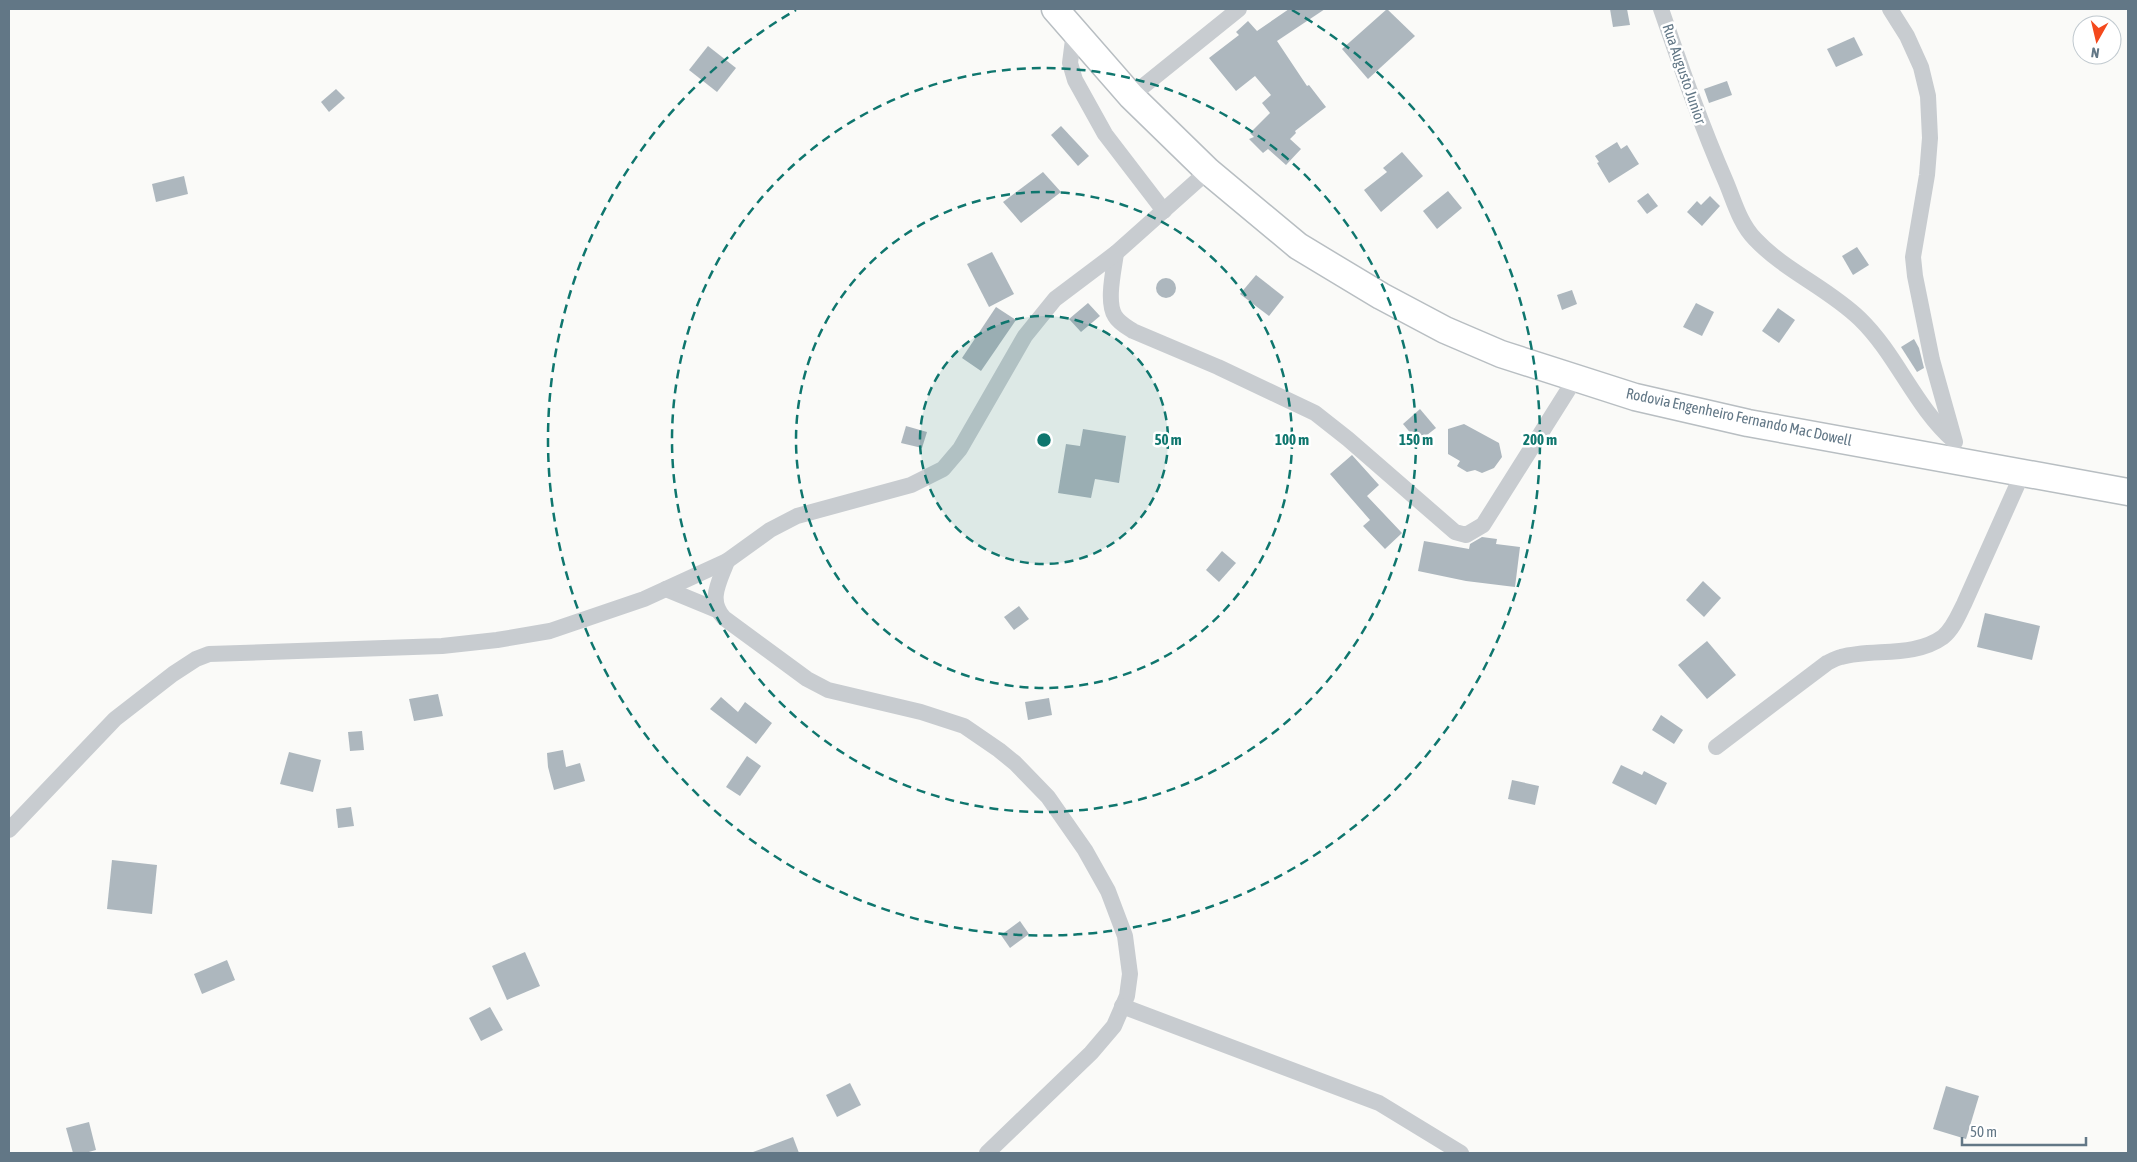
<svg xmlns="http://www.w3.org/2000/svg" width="2137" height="1162" font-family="'Asap Condensed',sans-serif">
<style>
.building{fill:#adb7be}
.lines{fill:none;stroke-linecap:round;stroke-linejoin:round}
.primary-casing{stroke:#b8bec2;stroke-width:29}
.street{stroke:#c8ccd0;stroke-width:16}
.primary{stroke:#fff;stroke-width:26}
.ring{fill:none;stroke:#0f766e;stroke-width:2.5;stroke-dasharray:9 6}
.labels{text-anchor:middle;stroke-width:5;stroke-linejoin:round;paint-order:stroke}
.street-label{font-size:15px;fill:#627786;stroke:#fff}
.centre{fill:#0f766e;stroke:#fff;stroke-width:2.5}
.ring-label{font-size:15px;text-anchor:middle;font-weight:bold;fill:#0f766e;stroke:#fff;stroke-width:5;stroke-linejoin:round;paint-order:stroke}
</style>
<rect width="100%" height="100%" fill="#fafaf8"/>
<g class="building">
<polygon points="1289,9 1325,9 1277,41 1307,86 1309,85 1326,107 1295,131 1296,133 1290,139 1301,149 1286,165 1268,149 1263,153 1249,139 1254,137 1250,133 1270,113 1262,103 1271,95 1255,76 1236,91 1209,58 1239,35 1236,32 1248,21 1257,31"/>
<polygon points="1387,9 1415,36 1368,79 1342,49"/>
<polygon points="1610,9 1627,9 1630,25 1613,27"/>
<polygon points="1854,37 1863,55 1836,67 1827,49"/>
<polygon points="708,46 736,68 717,92 689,70"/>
<polygon points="1727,81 1732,95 1709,103 1704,89"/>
<polygon points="336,89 345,98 329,112 321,102"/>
<polygon points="1061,126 1089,156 1078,166 1051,135"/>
<polygon points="1617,142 1621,149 1627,145 1639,164 1609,183 1597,163 1599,162 1595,156"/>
<polygon points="1402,152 1423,176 1381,212 1364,190 1387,172 1383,168"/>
<polygon points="1043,172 1061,192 1021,223 1003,202"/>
<polygon points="184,176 188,194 156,202 152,184"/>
<polygon points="1448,191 1462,208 1437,229 1423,211"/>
<polygon points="1648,193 1658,206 1647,214 1637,201"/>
<polygon points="1710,196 1720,206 1702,226 1687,212 1697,201 1701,205"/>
<polygon points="1857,247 1869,265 1853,275 1842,256"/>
<polygon points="992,252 1014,294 989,307 967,264"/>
<polygon points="1256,275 1284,297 1269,316 1240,294"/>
<circle cx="1166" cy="288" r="10"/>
<polygon points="1572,290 1577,304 1562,310 1557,295"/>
<polygon points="1088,303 1100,316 1081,332 1069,319"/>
<polygon points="1696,303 1714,312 1702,336 1683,327"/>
<polygon points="996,307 1016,320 981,371 962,358"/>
<polygon points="1778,308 1795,320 1779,343 1762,331"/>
<polygon points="1914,339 1919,348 1924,368 1917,372 1901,347"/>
<polygon points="1420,409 1436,428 1418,442 1403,424"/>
<polygon points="1464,424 1499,443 1502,457 1494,468 1482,473 1475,470 1467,472 1457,466 1460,461 1448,454 1448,429"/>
<polygon points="906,426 927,432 922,448 901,443"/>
<polygon points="1083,429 1126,436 1119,483 1095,479 1091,498 1058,493 1066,444 1080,446"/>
<polygon points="1352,455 1379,485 1367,496 1402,533 1385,549 1363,526 1370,520 1330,474"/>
<polygon points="1482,537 1497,539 1496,544 1520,547 1515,587 1466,581 1418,571 1424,541 1469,549 1470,544"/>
<polygon points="1222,551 1236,563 1219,582 1206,570"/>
<polygon points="1703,581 1721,598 1704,617 1686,600"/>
<polygon points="1019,606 1029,619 1014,630 1004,617"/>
<polygon points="1985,613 2040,626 2032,660 1977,647"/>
<polygon points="1707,641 1736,675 1707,699 1678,665"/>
<polygon points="438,694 443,716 414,721 409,699"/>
<polygon points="721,697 738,712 745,702 772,723 756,744 710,709"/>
<polygon points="1049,698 1052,715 1028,720 1025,702"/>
<polygon points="1661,715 1683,730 1674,744 1652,730"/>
<polygon points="362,731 364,750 350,751 348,732"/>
<polygon points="563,750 566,767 580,763 585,781 554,790 548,767 547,753"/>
<polygon points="289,752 321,760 313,792 280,784"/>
<polygon points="747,756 761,766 740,796 726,787"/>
<polygon points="1621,765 1642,775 1644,771 1667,783 1656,805 1612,783"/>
<polygon points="1512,780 1539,786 1535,805 1508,799"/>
<polygon points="351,807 354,826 338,828 336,809"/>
<polygon points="112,860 157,865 152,914 107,909"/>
<polygon points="1020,921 1029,934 1010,948 1001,935"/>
<polygon points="525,952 540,986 507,1000 492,966"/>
<polygon points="227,960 235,980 202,994 194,974"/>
<polygon points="490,1007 503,1030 481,1041 469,1018"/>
<polygon points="850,1083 861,1105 837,1117 826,1095"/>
<polygon points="1946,1086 1979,1096 1966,1139 1933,1129"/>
<polygon points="89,1122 96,1150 85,1153 73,1153 66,1128"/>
<polygon points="793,1137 799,1153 753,1153 753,1152"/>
</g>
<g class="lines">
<defs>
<polyline id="primary" points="1055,9 1131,96 1208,171 1298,246 1381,296 1445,330 1501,354 1635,397 1748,423 2128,492"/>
</defs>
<use href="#primary" class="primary-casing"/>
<g class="street">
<path d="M1661,9c20,58 40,116 65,173 8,19 14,42 29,57 30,32 73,49 105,80 37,36 55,88 94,122"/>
<polyline points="1890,9 1907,36 1921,67 1928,96 1930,138 1927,175 1913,257 1915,276 1932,360 1955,442"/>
<polyline points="1074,32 1070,63 1075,80 1105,134 1164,211"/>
<polyline points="1131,96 1239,9"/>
<path d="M1116,253c-2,16 -10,49 -1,63 4,7 12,11 18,15l85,36 97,46 33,26 107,93 11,3 17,-10 92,-146"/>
<path d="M727,561c-7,20 -20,39 -3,57l83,61 21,11 93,22 43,14 35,24 16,13 33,34 37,53 23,41 17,45 5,38 -3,22 -13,30 -23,27 -104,100"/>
<polyline points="666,589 717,610"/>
<path d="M1716,747l111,-84c4,-2 9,-5 14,-6 32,-9 73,1 102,-20 10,-8 15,-21 21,-33l59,-132"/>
<polyline points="9,830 115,719 173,674 196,659 209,654 442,646 497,640 550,631 644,599 727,561 770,530 797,516 911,485 943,469 960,449 1025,336 1055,299 1116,253 1208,171"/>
<polyline points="1122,1006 1379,1103 1461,1153"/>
</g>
<use href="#primary" class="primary"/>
</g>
<circle cx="1044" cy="440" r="124" fill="#0f766e" fill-opacity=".12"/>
<g class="ring">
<circle cx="1044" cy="440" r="124"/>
<circle cx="1044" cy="440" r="248"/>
<circle cx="1044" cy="440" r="372"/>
<path d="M1292 10A496 496 0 1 1 796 10"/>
</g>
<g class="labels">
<g class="street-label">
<text transform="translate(1684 74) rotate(71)" y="5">Rua Augusto Junior</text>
<text transform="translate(1739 417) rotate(12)" y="5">Rodovia Engenheiro Fernando Mac Dowell</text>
</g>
</g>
<circle cx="1044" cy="440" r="8" class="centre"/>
<g class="ring-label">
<text x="1168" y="445">50 m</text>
<text x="1292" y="445">100 m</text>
<text x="1416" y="445">150 m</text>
<text x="1540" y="445">200 m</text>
</g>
<rect width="2137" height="1162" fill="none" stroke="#627786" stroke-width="20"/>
<g transform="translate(2097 40) rotate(188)"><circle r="24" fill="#ffffff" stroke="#c0c9cf"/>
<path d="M0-4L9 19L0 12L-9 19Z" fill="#f4491d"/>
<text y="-8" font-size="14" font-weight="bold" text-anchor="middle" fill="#627786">N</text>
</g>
<path d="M1962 1137v8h124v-8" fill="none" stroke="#627786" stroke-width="2.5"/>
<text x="1970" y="1137" font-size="15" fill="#627786" stroke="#ffffff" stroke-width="4" paint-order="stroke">50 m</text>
</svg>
